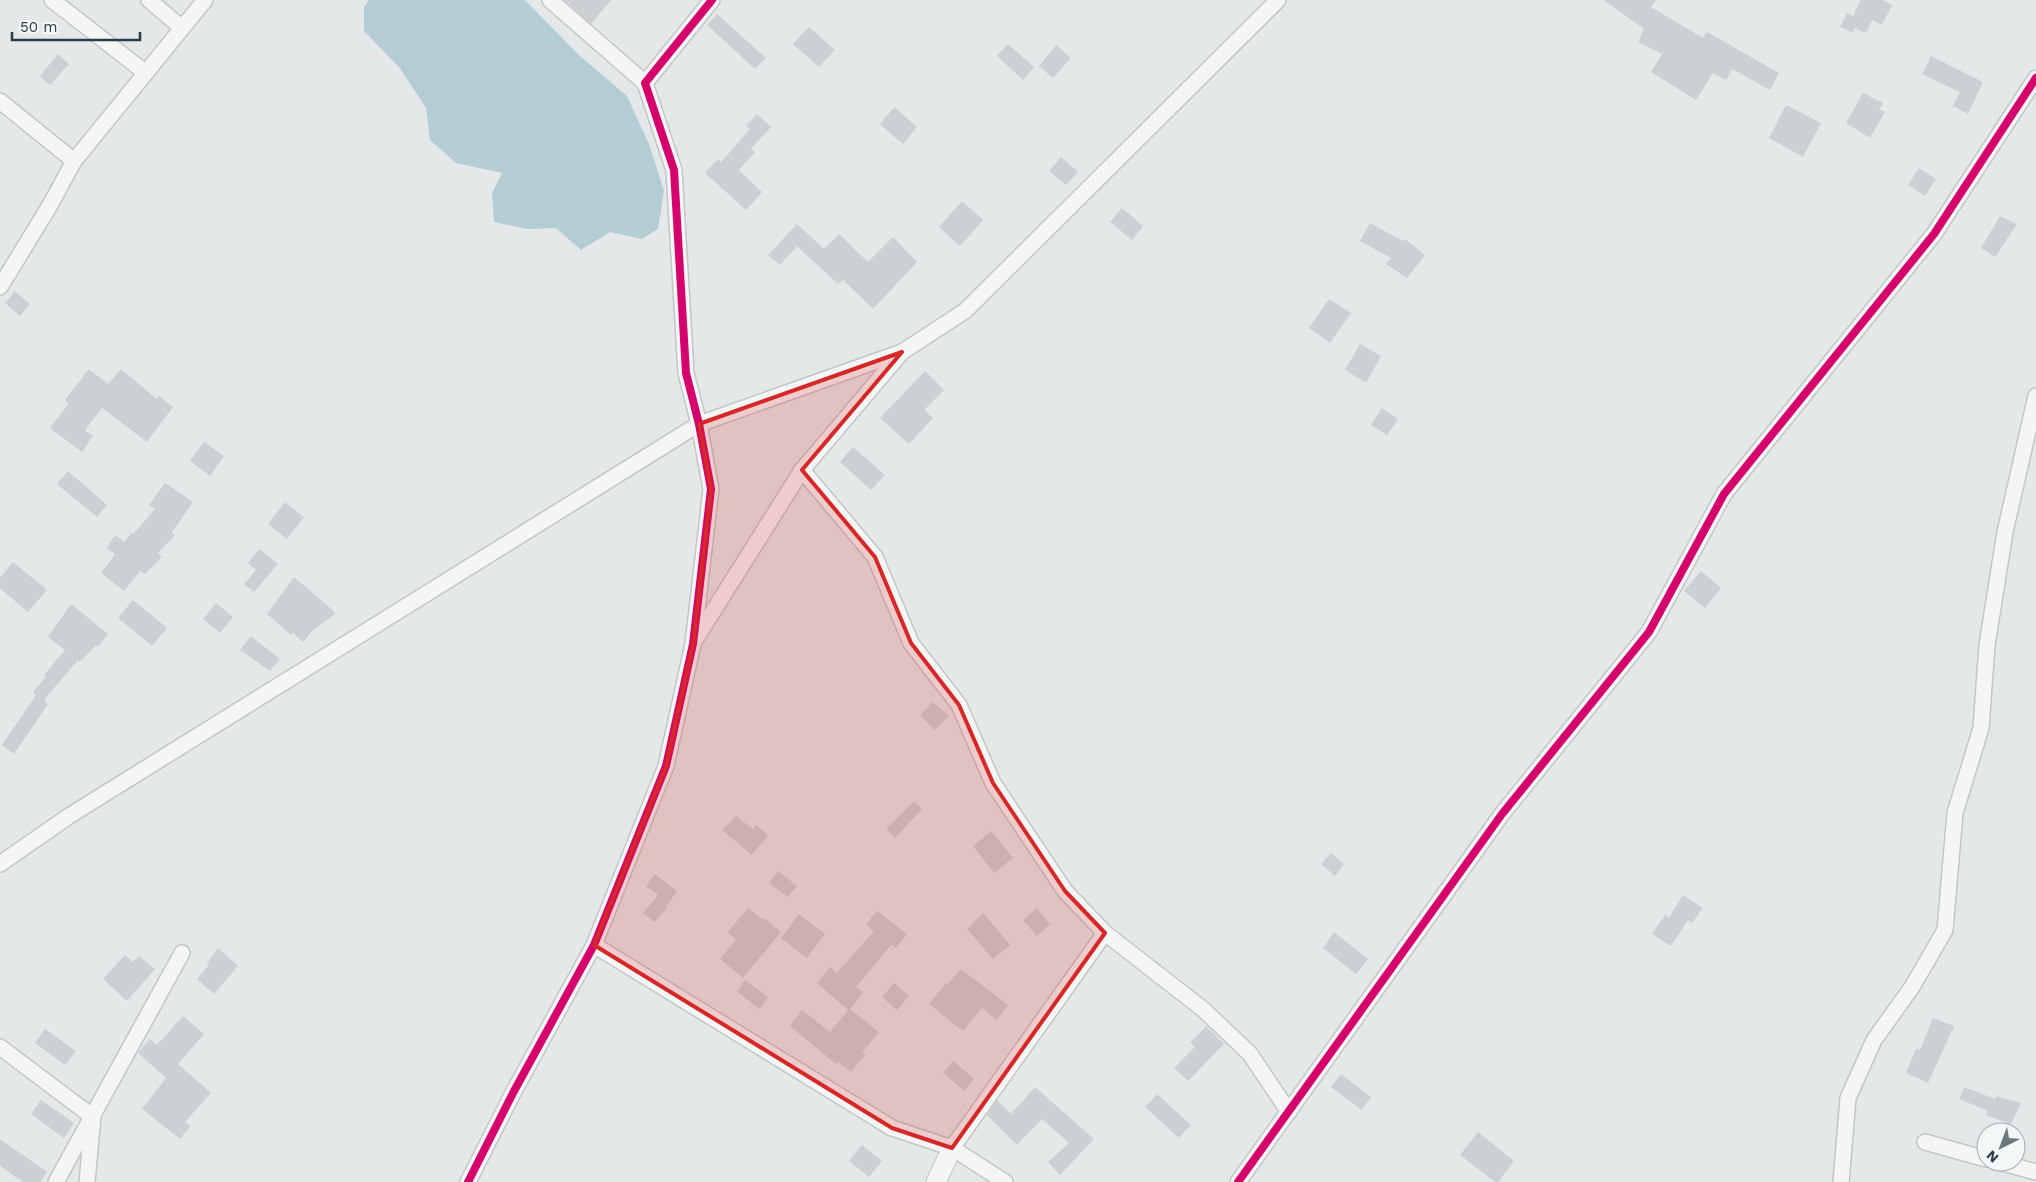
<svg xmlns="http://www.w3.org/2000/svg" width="2036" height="1182" font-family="'Work Sans',sans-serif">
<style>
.water{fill:#b4cdd4}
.building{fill:#cdd0d2}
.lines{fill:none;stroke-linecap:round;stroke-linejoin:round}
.minor-casing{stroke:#c3c6c7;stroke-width:18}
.tertiary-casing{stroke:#c3c6c7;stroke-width:21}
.minor{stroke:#f4f6f6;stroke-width:15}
.tertiary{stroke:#f4f6f6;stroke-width:19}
.cycleway-casing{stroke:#f3f7f8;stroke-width:11}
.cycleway{stroke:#d6006c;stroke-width:8}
.marked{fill:#d62828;fill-opacity:0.2;stroke:#d62828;stroke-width:4;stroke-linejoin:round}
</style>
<rect width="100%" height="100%" fill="#e5e8e9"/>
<polygon class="water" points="369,0 525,0 580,56 627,96 649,144 664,191 658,229 642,239 610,232 581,250 556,228 527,229 494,222 492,193 502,173 456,163 430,140 426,108 399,67 364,31 364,7"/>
<g class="building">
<polygon points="565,0 611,0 591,24"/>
<polygon points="1604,0 1656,0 1651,7 1703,38 1707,32 1779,73 1770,90 1732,69 1726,80 1713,73 1696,100 1651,72 1662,54 1638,42 1644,29"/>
<polygon points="1861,0 1883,0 1892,5 1882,25 1872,20 1866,33 1855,28 1853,33 1840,27 1847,13 1853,16"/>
<polygon points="717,14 766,58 755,69 707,25"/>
<polygon points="809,27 835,50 819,67 793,44"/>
<polygon points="1008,44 1034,67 1023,80 997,56"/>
<polygon points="1056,45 1071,58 1053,78 1039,66"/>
<polygon points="58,54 69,64 50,85 40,76"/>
<polygon points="1931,56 1983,82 1968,114 1953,106 1960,92 1922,74"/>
<polygon points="1863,93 1883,103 1879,109 1885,112 1870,138 1846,123"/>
<polygon points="1786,105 1821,123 1803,157 1769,138"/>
<polygon points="894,107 917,127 903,144 880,124"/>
<polygon points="757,114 771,127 751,149 755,152 739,170 762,192 746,210 705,173 718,159 721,162 750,129 746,126"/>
<polygon points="1061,157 1078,172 1066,185 1049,171"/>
<polygon points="1919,168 1936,179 1925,196 1908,185"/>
<polygon points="962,201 983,220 960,246 939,227"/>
<polygon points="1122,208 1143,226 1132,240 1110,222"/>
<polygon points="2000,216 2017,224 1995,257 1981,248"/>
<polygon points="1370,223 1403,241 1405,239 1425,255 1407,278 1386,264 1391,258 1360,241"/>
<polygon points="797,224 824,249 839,234 868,262 893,237 917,262 873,309 843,280 838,284 797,246 780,265 768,255"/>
<polygon points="15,291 30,304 20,316 5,303"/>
<polygon points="1329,299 1351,313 1330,343 1309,328"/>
<polygon points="1360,344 1381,356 1366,383 1345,370"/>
<polygon points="89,369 108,384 121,369 157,399 159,396 173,407 147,442 102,408 85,430 93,436 82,452 50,428 69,403 65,400"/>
<polygon points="925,371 944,390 924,410 933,418 909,444 880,418"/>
<polygon points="1382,408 1398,419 1387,435 1371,425"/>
<polygon points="204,442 224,456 210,476 190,461"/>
<polygon points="853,447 885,475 871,490 840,462"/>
<polygon points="68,471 107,505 97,517 57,484"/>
<polygon points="165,483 193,502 172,532 175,535 158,553 162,557 145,574 140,571 124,591 101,573 115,554 107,548 115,535 124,542 132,532 133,534 155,509 149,505"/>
<polygon points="285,502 304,517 287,539 268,524"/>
<polygon points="259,549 278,564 254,592 244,584 256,570 248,563"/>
<polygon points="13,562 47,590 28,612 0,588 0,578"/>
<polygon points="1701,571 1721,588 1705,608 1684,591"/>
<polygon points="294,577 336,613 311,632 303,642 293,633 291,635 267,614"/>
<polygon points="133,600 167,628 152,646 118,618"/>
<polygon points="216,603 233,617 220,633 203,619"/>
<polygon points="71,604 108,634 98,647 96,645 80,662 78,660 44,700 48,704 14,754 2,745 36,695 33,692 46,676 44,675 65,650 48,637"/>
<polygon points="251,636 280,659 270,671 240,650"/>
<polygon points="933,702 949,716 935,730 920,715"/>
<polygon points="914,801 922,809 895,838 886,829"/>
<polygon points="736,816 753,829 756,825 768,835 752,855 722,830"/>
<polygon points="991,831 1013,858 994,873 973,846"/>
<polygon points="1331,853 1344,864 1335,876 1321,864"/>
<polygon points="778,871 797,886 788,897 769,883"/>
<polygon points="655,874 677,891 666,907 667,908 655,922 643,913 658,895 646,886"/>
<polygon points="1683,895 1703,908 1692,923 1688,920 1671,946 1652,934 1665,915 1669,918"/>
<polygon points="748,908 763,920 764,918 781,932 743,978 720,959 736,939 728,932"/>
<polygon points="1037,908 1050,925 1037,936 1023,920"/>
<polygon points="877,911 907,934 896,948 891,945 856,987 863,993 850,1009 879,1032 862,1053 865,1055 851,1072 838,1062 836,1064 790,1026 802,1010 830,1032 848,1010 817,983 830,967 837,973 874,931 866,925"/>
<polygon points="983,913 1010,945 993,959 967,929"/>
<polygon points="799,914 825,934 807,958 781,938"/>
<polygon points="1334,932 1368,959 1356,974 1323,948"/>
<polygon points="218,948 238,966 214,994 197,979 209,965 207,964"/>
<polygon points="125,955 133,962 139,956 155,969 127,1001 103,979"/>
<polygon points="961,969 1008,1005 997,1020 982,1008 963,1031 929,1004 946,983 948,984"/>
<polygon points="745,980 768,997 760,1009 737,992"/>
<polygon points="894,983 909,996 897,1010 882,997"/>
<polygon points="183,1016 204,1034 178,1064 211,1093 185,1122 190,1126 180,1139 142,1109 166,1078 138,1053 150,1039 157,1045"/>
<polygon points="1933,1018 1954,1026 1928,1083 1906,1073 1916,1049 1920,1050"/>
<polygon points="1206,1026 1224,1044 1188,1081 1174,1068 1195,1047 1190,1043"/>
<polygon points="45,1029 76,1051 65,1065 35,1043"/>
<polygon points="953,1061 974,1079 964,1091 943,1073"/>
<polygon points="1341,1074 1371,1097 1362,1110 1331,1087"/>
<polygon points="1035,1087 1094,1139 1060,1175 1048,1162 1069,1143 1042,1119 1017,1145 987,1115 997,1100 1011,1114"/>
<polygon points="1964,1087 1995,1099 1996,1096 2021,1103 2011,1124 1985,1115 1988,1111 1959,1099"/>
<polygon points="1157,1094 1191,1125 1179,1138 1145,1107"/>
<polygon points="41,1100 74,1123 64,1138 31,1114"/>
<polygon points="1478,1132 1514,1161 1498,1182 1495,1182 1460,1155"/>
<polygon points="0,1139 47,1172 40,1182 23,1182 0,1166"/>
<polygon points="862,1145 882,1161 869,1177 849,1161"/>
</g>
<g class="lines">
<defs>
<g id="minor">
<polyline points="52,0 146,73"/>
<polyline points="149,0 182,28"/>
<polyline points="550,0 645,83"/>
<polyline points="0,101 74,161"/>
<polyline points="0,287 49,207 74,161 205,0"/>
<polyline points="802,470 875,557 911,643 959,705 993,783 1065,891 1105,933 1204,1010 1250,1054 1289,1112"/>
<polyline points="695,640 802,470 902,352 965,311 1278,0"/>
<polyline points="0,864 69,816 699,424 902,352"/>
<polyline points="594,945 892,1128 952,1148 1005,1182"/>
<polyline points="0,1047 93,1117 87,1182"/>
<polyline points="1925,1142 1986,1159"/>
<polyline points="952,1148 1105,933"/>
<polyline points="1999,1162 2036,1172"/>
<polyline points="56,1182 182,953"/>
<polyline points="468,1182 513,1093 594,945 666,766 693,644 711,489 699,424 686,373 674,170 645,83 712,0"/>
<polyline points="1238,1182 1502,814 1649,632 1724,494 1934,234 2036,78"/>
<polyline points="1841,1182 1848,1098 1874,1040 1912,987 1945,930 1955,813 1981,728 1987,645 2005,532 2036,396"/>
</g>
<polyline id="tertiary" points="936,1182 952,1148"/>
</defs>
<use href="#minor" class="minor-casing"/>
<use href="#tertiary" class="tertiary-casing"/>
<use href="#minor" class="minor"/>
<use href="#tertiary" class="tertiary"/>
<defs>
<g id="cycleway">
<polyline points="468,1182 513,1093 594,945 666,766 693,644 711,489 699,424 686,373 674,170 645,83 712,0"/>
<polyline points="1238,1182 1502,814 1649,632 1724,494 1934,234 2036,78"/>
</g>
</defs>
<use href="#cycleway" class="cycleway-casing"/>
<use href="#cycleway" class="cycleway"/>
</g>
<path class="marked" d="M902,352l-100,118 73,87 36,86 48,62 34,78 72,108 40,42 -153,215 -60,-20 -298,-183 72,-179 27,-122 18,-155 -12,-65z"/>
<g transform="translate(2001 1147) rotate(222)"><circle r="24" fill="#f3f7f8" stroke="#a3acb0"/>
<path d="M0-4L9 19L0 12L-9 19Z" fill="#6c787e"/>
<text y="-8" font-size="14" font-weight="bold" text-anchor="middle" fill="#2b3b44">N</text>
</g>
<path d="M12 32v8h128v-8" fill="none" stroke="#2b3b44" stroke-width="2.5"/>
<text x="20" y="32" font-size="15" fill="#2b3b44" stroke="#f3f7f8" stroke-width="4" paint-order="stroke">50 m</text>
</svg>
